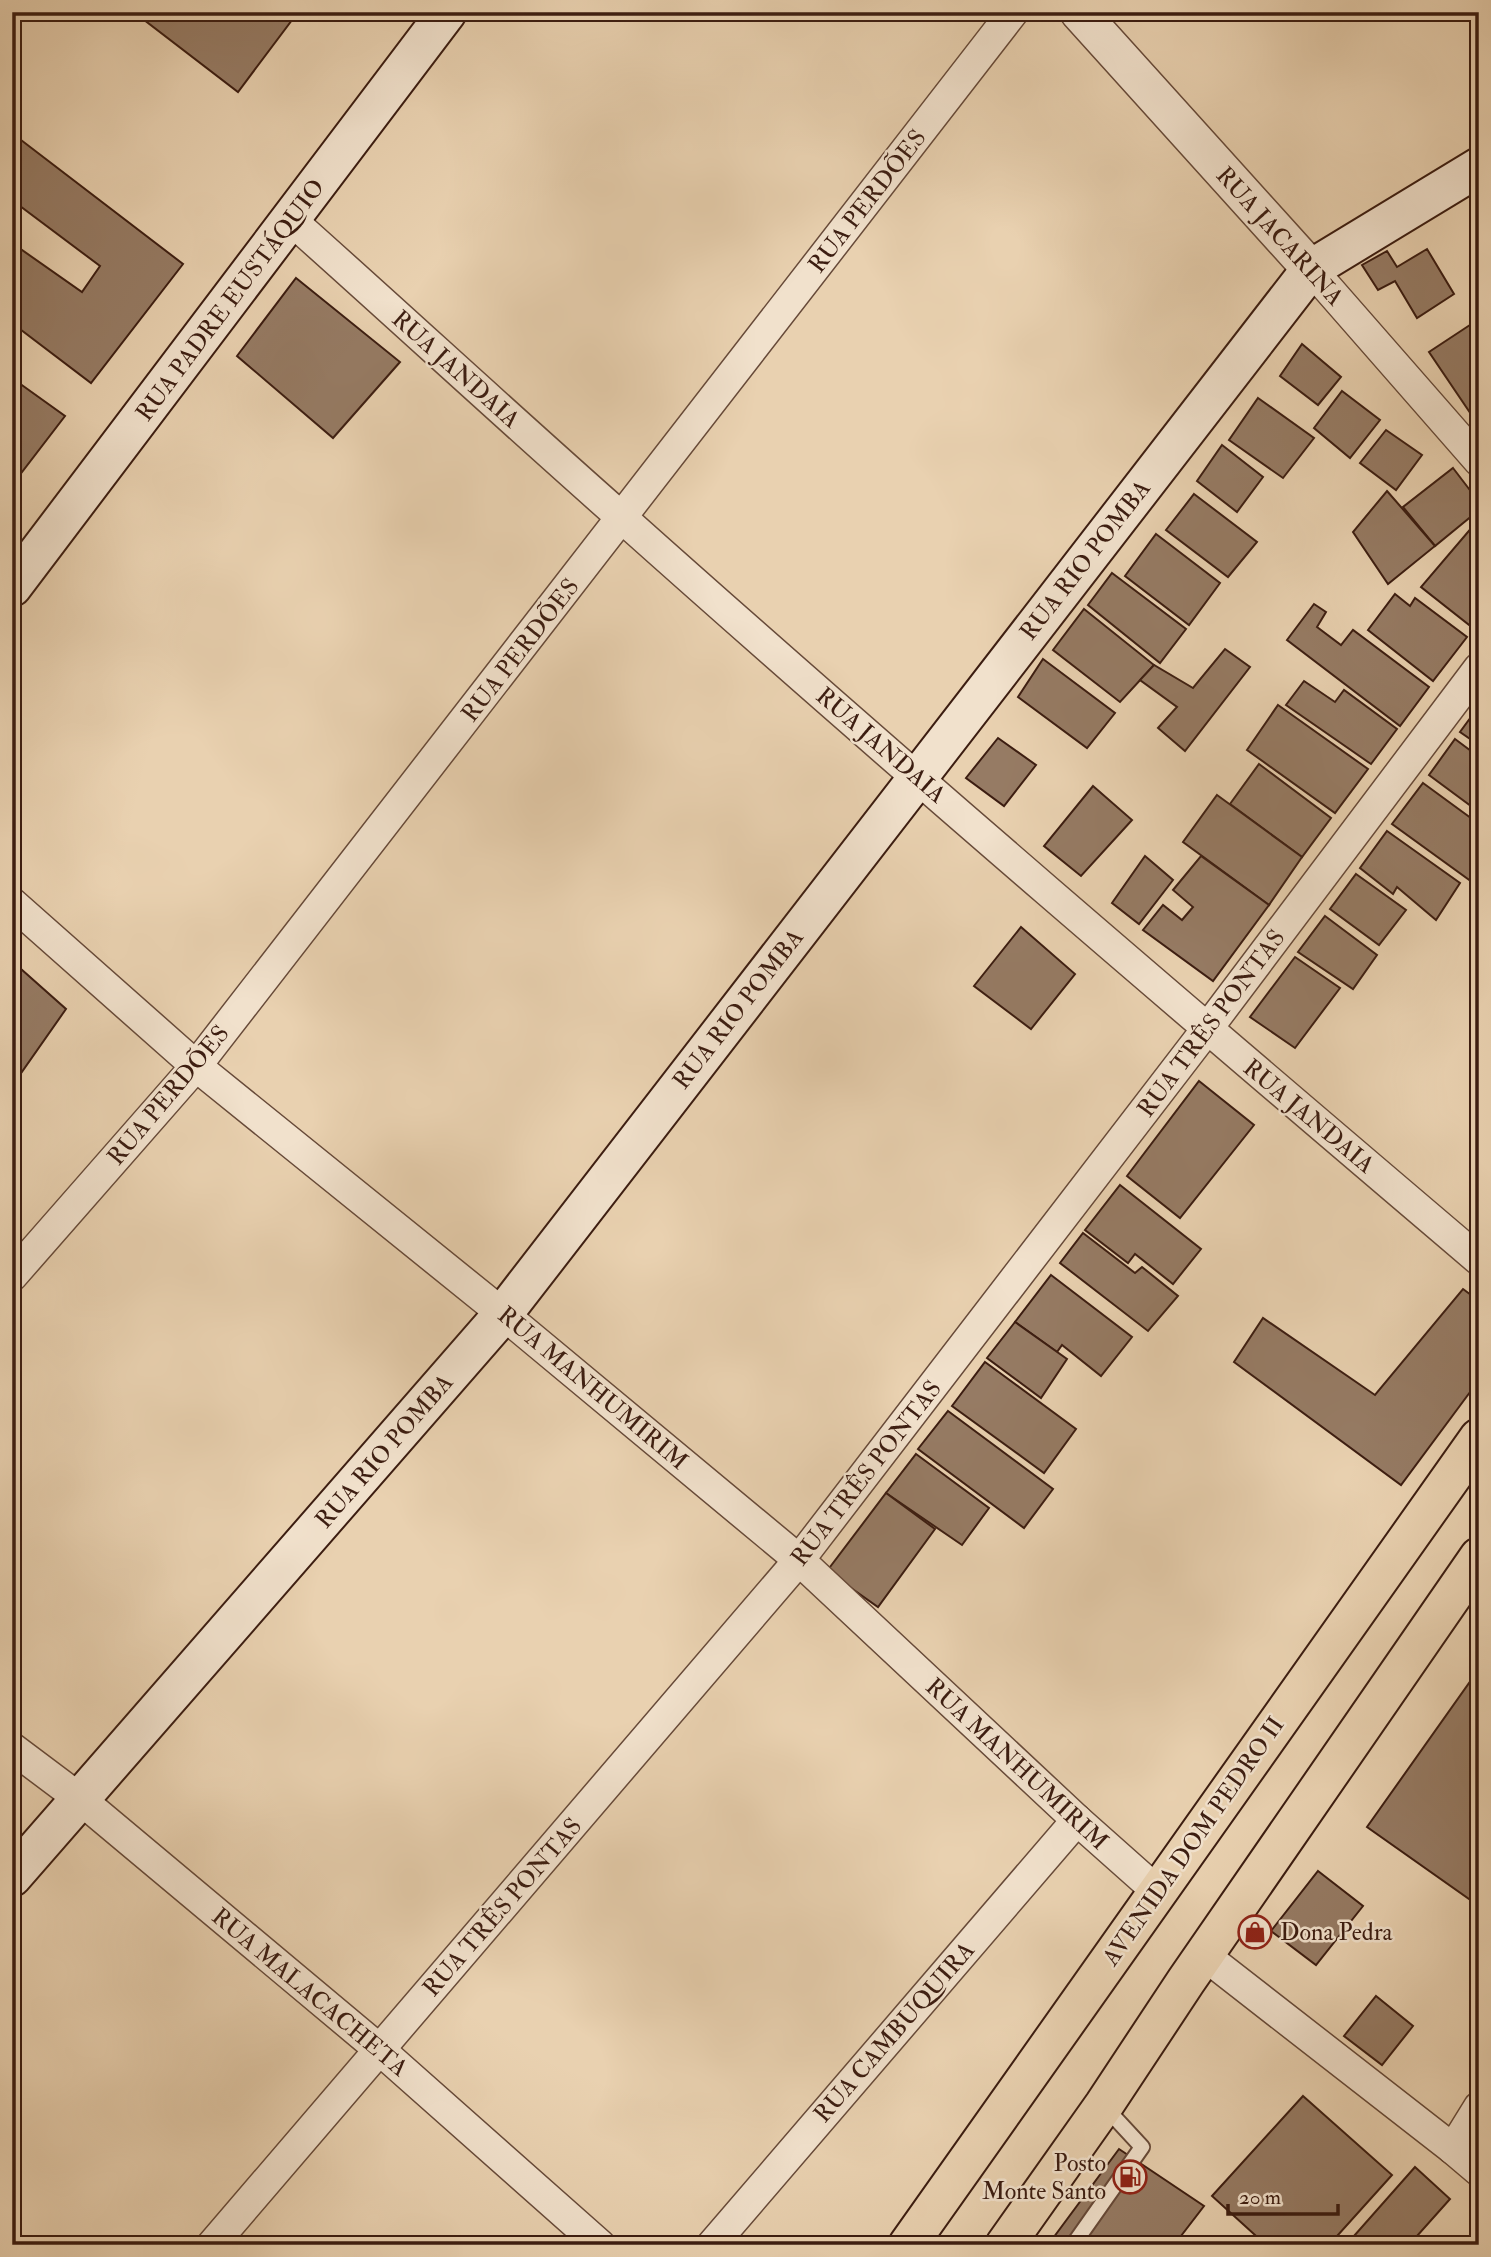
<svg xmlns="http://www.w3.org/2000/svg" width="1491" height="2257" font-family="'IM FELL Double Pica',serif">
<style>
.building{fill:#967b64;stroke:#3c1d11;stroke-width:2}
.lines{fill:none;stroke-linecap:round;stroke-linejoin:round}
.service-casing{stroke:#674a39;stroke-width:18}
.minor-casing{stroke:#674a39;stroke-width:33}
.tertiary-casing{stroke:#674a39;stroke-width:40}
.secondary-casing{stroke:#3c1d11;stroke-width:42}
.primary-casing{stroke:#3c1d11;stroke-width:42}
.service{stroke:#f1e1cc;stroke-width:14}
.minor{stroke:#f1e1cc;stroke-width:30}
.tertiary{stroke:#f1e1cc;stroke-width:37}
.secondary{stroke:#f1e1cc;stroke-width:38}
.primary{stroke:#e9d1b0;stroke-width:38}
.labels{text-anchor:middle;stroke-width:5;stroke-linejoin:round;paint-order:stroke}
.street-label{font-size:24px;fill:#3c1d11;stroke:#f1e1cc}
.poi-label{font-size:24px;fill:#3c1d11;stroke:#f1e1cc;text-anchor:start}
</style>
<rect width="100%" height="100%" fill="#e9d1b0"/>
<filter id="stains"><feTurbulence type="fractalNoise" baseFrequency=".00286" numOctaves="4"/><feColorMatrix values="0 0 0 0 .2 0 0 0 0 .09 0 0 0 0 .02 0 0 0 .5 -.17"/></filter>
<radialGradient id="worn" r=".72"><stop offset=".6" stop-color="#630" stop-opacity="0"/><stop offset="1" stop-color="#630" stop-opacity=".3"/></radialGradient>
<g class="building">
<polygon points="142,12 298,12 238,92 139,16"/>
<polygon points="21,140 183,264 91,383 12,323 12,243 82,292 100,266 12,200 12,151"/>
<polygon points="1427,249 1454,294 1417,318 1395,281 1378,290 1362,265 1387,251 1397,267"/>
<polygon points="296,278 400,362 333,438 237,356"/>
<polygon points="1479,319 1479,426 1429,352"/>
<polygon points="1302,344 1341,377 1318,405 1280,376"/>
<polygon points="12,378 65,416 12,485"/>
<polygon points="1342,391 1380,420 1350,458 1314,428"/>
<polygon points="1258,398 1314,438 1283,478 1229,440"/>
<polygon points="1386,430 1422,455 1396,490 1360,463"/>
<polygon points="1222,445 1263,477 1237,512 1197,481"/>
<polygon points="1453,468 1479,502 1479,510 1435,546 1403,507"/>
<polygon points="1387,491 1435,546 1388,584 1353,532"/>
<polygon points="1194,494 1257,542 1228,577 1166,530"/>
<polygon points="1479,519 1479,620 1473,628 1421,587"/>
<polygon points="1156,534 1220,583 1189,625 1125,576"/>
<polygon points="1112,573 1186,629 1160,663 1088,605"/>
<polygon points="1395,594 1410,606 1415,598 1467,637 1433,681 1368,630"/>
<polygon points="1314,604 1326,612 1317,627 1341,645 1353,630 1429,687 1400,726 1287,640"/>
<polygon points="1084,609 1154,665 1120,702 1053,650"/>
<polygon points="1225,649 1250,667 1185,751 1158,728 1177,707 1140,680 1154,665 1193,688"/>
<polygon points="1043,659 1115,713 1087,748 1018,697"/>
<polygon points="1304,681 1335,702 1344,690 1397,729 1371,764 1286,705"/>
<polygon points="1278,705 1368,769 1335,813 1247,750"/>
<polygon points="1479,706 1479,745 1460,732"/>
<polygon points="998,738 1036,765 1004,806 966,778"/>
<polygon points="1455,739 1479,757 1479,812 1429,775"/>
<polygon points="1259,764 1331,818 1302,857 1230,804"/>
<polygon points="1423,783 1479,824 1479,887 1392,824"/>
<polygon points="1093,786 1132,820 1081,876 1044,846"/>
<polygon points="1217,795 1302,857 1269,905 1183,842"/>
<polygon points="1387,831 1460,883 1436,920 1397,887 1393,894 1360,868"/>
<polygon points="1145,856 1173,880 1139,924 1112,903"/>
<polygon points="1201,856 1269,905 1213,981 1143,930 1163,905 1182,920 1193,907 1173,890"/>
<polygon points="1356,874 1406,910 1379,945 1330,909"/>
<polygon points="1325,916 1377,955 1353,989 1298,952"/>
<polygon points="1021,927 1075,974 1031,1029 974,986"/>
<polygon points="1295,957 1340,988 1295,1048 1250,1017"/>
<polygon points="12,961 66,1009 12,1086"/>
<polygon points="1199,1081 1254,1125 1180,1218 1127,1176"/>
<polygon points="1120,1185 1201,1249 1173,1284 1135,1254 1128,1263 1085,1230"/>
<polygon points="1083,1233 1135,1273 1142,1267 1178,1296 1148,1331 1060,1263"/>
<polygon points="1051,1275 1132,1337 1101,1376 1062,1345 1057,1352 1015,1322"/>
<polygon points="1463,1289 1479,1301 1479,1380 1401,1485 1234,1362 1263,1318 1375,1395"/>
<polygon points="1015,1322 1067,1359 1041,1398 987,1358"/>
<polygon points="985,1362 1076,1429 1044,1473 952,1406"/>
<polygon points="948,1411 1053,1489 1024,1528 918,1449"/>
<polygon points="916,1454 989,1508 962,1545 886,1493"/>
<polygon points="886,1493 935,1529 878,1607 827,1571"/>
<polygon points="1479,1669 1479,1906 1367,1827"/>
<polygon points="1318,1871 1363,1906 1316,1965 1271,1931"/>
<polygon points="1376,1996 1413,2026 1382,2065 1344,2036"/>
<polygon points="1303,2096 1392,2175 1329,2245 1266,2245 1212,2196"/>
<polygon points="1119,2149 1204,2206 1174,2245 1048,2245"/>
<polygon points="1415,2167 1450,2199 1409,2245 1346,2245"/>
</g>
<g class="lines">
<defs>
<polyline id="service" points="1073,2245 1142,2147 1105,2107"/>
<g id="minor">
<path d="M291,220c110,98 219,199 330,297 282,252 570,498 858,743"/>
<polyline points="1311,269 1479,461"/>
<polyline points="12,903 196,1066 503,1314 799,1560 1077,1820 1158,1892"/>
<polyline points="12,1276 196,1066 1013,12"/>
<polyline points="12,1748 80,1799 380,2050 600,2245"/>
<polyline points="1204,1955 1453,2149 1479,2171"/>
<polyline points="1453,2149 1479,2107"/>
<polyline points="212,2245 799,1560 1207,1029 1479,668"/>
<polyline points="712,2245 1077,1820"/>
</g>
<polyline id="tertiary" points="1079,12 1311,269"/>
<g id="secondary">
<polyline points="12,587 447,12"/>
<polyline points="12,1877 503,1314 1311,269 1479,167"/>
</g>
<g id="primary">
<polyline points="908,2245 1479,1438"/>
<polyline points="1005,2245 1104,2105 1186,1981 1479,1557"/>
</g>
</defs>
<use href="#service" class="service-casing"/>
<use href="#minor" class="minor-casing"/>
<use href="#tertiary" class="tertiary-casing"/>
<use href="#secondary" class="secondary-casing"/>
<use href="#primary" class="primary-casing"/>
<use href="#service" class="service"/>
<use href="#minor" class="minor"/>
<use href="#tertiary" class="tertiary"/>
<use href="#secondary" class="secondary"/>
<use href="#primary" class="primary"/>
</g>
<defs>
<symbol id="shop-ring" viewBox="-11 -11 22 22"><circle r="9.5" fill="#f1e1cc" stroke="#8f2418" stroke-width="1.5"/><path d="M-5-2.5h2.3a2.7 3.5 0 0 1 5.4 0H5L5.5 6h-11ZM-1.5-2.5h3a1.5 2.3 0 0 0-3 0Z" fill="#8f2418"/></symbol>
<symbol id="fuel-ring" viewBox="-11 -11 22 22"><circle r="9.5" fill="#f1e1cc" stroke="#8f2418" stroke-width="1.5"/><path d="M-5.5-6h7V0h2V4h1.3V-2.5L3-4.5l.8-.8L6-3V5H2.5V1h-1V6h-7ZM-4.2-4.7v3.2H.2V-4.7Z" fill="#8f2418"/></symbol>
</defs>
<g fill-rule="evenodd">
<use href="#shop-ring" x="1236" y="1913" width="38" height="38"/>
<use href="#fuel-ring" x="1111" y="2158" width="38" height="38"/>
</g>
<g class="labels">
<g class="street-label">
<text transform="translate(867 201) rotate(-52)" y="8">RUA PERDÕES</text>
<text transform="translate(1280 236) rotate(48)" y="8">RUA JACARINA</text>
<text transform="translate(230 300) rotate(-53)" y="8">RUA PADRE EUSTÁQUIO</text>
<text transform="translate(456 369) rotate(42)" y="8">RUA JANDAIA</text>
<text transform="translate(1085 560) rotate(-52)" y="8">RUA RIO POMBA</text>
<text transform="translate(520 650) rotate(-52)" y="8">RUA PERDÕES</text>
<text transform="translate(881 745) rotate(41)" y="8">RUA JANDAIA</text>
<text transform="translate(738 1009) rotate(-52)" y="8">RUA RIO POMBA</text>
<text transform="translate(1211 1023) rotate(-53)" y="8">RUA TRÊS PONTAS</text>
<text transform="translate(168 1095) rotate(-50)" y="8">RUA PERDÕES</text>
<text transform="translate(1309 1116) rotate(40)" y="8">RUA JANDAIA</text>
<text transform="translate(593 1388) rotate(40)" y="8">RUA MANHUMIRIM</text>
<text transform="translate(384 1451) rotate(-49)" y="8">RUA RIO POMBA</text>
<text transform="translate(866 1473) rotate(-52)" y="8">RUA TRÊS PONTAS</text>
<text transform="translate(1017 1764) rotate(43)" y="8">RUA MANHUMIRIM</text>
<text transform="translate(1193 1841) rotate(-55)" y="8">AVENIDA DOM PEDRO II</text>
<text transform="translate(502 1907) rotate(-49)" y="8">RUA TRÊS PONTAS</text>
<text transform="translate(310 1992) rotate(40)" y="8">RUA MALACACHETA</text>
<text transform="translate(894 2032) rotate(-49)" y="8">RUA CAMBUQUIRA</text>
</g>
<g class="poi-label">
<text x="1280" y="1940">Dona Pedra</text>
<text x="1106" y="2171" text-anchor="end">Posto<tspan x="1106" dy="28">Monte Santo</tspan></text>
</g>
</g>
<rect width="1491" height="2257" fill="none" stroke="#e9d1b0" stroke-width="42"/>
<rect x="14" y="14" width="1463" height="2229" fill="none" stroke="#3c1d11" stroke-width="3.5"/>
<rect x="21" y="21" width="1449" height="2215" fill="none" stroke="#3c1d11" stroke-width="2"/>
<path d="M1228 2204v10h110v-10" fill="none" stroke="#3c1d11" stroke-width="3.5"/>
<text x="1239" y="2204" font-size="21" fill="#3c1d11" stroke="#f1e1cc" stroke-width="5" paint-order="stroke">20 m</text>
<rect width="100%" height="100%" filter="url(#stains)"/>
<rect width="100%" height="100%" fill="url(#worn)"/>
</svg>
